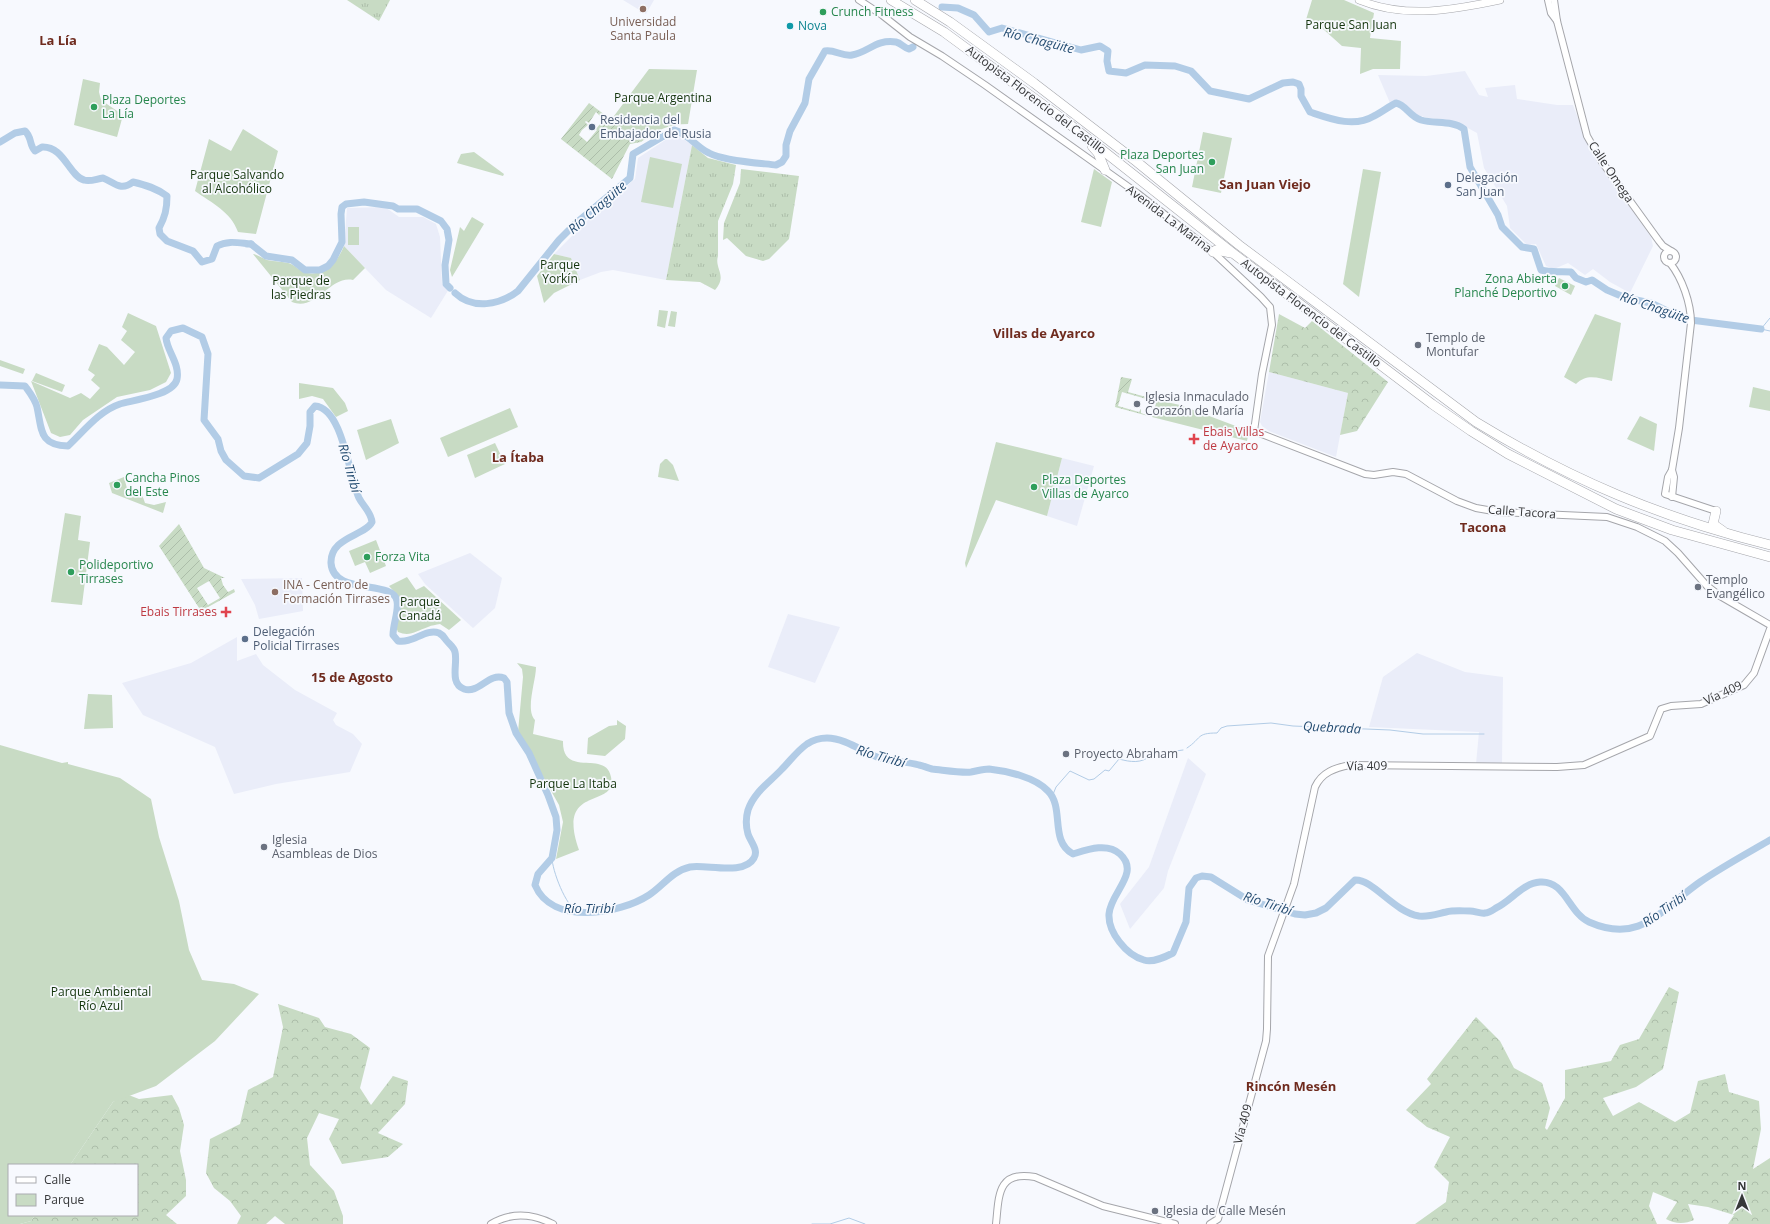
<svg xmlns="http://www.w3.org/2000/svg" width="1770" height="1224" font-family="'Open Sans',sans-serif">
<style>
.built{fill:#eaedf9}
.grass{fill:url(#grass-tufts)}
.forest{fill:url(#forest-crowns)}
.park{fill:#c8dbc4}
.garden{fill:url(#garden-furrows);fill-rule:evenodd}
.lines{fill:none;stroke-linecap:round;stroke-linejoin:round}
.stream{stroke:#b2cce6;stroke-width:1}
.river{stroke:#b2cce6;stroke-width:7}
.minor-casing{stroke:#a5a6ab;stroke-width:8}
.major-casing{stroke:#a5a6ab;stroke-width:8}
.highway-casing{stroke:#a5a6ab;stroke-width:10}
.minor{stroke:#fff;stroke-width:6}
.major{stroke:#fff;stroke-width:7}
.highway{stroke:#fff;stroke-width:9}
.education-dot{fill:#8d6e63;stroke:#f7f9fe;stroke-width:1.5}
.leisure-dot{fill:#2e9e5b;stroke:#f7f9fe;stroke-width:1.5}
.culture-dot{fill:#0f9aa8;stroke:#f7f9fe;stroke-width:1.5}
.service-dot{fill:#5c6f8a;stroke:#f7f9fe;stroke-width:1.5}
.worship-dot{fill:#6b7280;stroke:#f7f9fe;stroke-width:1.5}
.health-dot{fill:#e0444e;stroke:#f7f9fe;stroke-width:1.5}
.labels{text-anchor:middle;stroke-width:3.5;stroke-linejoin:round;paint-order:stroke}
.leisure-label{font-size:12px;fill:#27864d;stroke:#f7f9fe;text-anchor:start}
.education-label{font-size:12px;fill:#785e54;stroke:#f7f9fe}
.park-label{font-size:12px;fill:#13340c;stroke:#f7f9fe}
.culture-label{font-size:12px;fill:#0d838f;stroke:#f7f9fe;text-anchor:start}
.street-label{font-size:12px;fill:#363739;stroke:#f7f9fe}
.service-label{font-size:12px;fill:#4e5e75;stroke:#f7f9fe;text-anchor:start}
.worship-label{font-size:12px;fill:#5b616d;stroke:#f7f9fe;text-anchor:start}
.health-label{font-size:12px;fill:#be3a42;stroke:#f7f9fe;text-anchor:start}
.neighbourhood-label{font-size:13px;font-weight:bold;fill:#6f2b1e;stroke:#f7f9fe}
.water-label{font-size:13px;font-style:italic;fill:#254d72;stroke:#f7f9fe}
</style>
<defs>
<pattern id="grass-tufts" width="24" height="20" patternUnits="userSpaceOnUse"><rect width="24" height="20" fill="#c8dbc4"/><path d="M3 7l-1-3M5 7V3M7 7l1-3M15 17l-1-3M17 17v-4M19 17l1-3" fill="none" stroke="#acbda9"/></pattern>
<pattern id="forest-crowns" width="20" height="18" patternUnits="userSpaceOnUse"><rect width="20" height="18" fill="#c8dbc4"/><path d="M2 6a3 3 0 1 1 6 0M12 15a3 3 0 1 1 6 0" fill="none" stroke="#acbda9"/></pattern>
<pattern id="garden-furrows" width="10" height="10" patternUnits="userSpaceOnUse"><rect width="10" height="10" fill="#c8dbc4"/><path d="M-1 1l2-2M0 10L10 0M9 11l2-2" fill="none" stroke="#acbda9"/></pattern>
</defs>
<rect width="100%" height="100%" fill="#f7f9fe"/>
<g class="built">
<polygon points="623,0 654,0 646,14"/>
<polygon points="1465,71 1479,95 1488,97 1485,88 1515,85 1517,99 1557,105 1573,105 1591,152 1651,237 1653,246 1630,293 1610,282 1593,269 1585,275 1568,263 1554,269 1546,266 1536,244 1527,245 1510,228 1507,206 1484,168 1477,133 1455,121 1428,118 1413,114 1402,102 1390,103 1378,75 1426,76"/>
<polygon points="673,135 680,137 692,145 666,280 613,270 601,272 580,280 571,258 554,254 595,213 635,179 638,158"/>
<polygon points="385,207 399,217 423,217 436,224 440,237 442,284 449,289 431,318 386,290 344,246 347,208"/>
<polygon points="1269,372 1348,393 1336,457 1269,431 1262,426 1260,422"/>
<polygon points="1062,458 1094,466 1077,526 1047,516"/>
<polygon points="470,553 502,578 495,608 473,628 425,584 418,574"/>
<polygon points="302,578 303,611 259,619 255,605 241,579"/>
<polygon points="788,614 840,627 815,683 768,667"/>
<polygon points="237,637 237,661 256,654 263,665 295,690 337,713 333,720 336,725 353,734 362,744 350,772 276,784 234,794 215,747 143,715 122,683 191,663"/>
<polygon points="1417,653 1465,672 1503,677 1502,764 1476,764 1479,732 1369,727 1383,677"/>
<polygon points="1188,758 1206,774 1168,871 1164,888 1130,929 1120,904 1149,867"/>
</g>
<g class="grass">
<polygon points="347,0 390,0 379,21"/>
<path d="M692,145l16,13 28,7 -3,19 -15,37v35c-4,13 10,19 -3,34l-15,-8 -34,-2z"/>
<polygon points="741,169 799,176 789,239 769,259 763,261 746,256 727,238 723,240 724,223 740,183"/>
</g>
<g class="forest">
<polygon points="1279,314 1305,328 1312,321 1388,382 1357,431 1340,435 1348,393 1269,372"/>
<path d="M1669,987l10,5 -16,77 -27,18 -33,11 10,18 26,-14 36,20 15,-9 8,-32 27,-7 4,18 30,9 2,28 -8,40 17,-11v66h-42l6,-9 -26,-8 -20,-3 6,16c-9,4 -19,4 -28,-1l11,-17 -24,-10 -4,14 8,18h-242l31,-22 3,-20 -15,-15 16,-30 -23,-10 -21,-17 25,-26 -4,-5 49,-62 24,24 14,27 28,15 8,25 -5,20 2,2 18,-32v-28l46,-9 9,-16 19,-6z"/>
<polygon points="278,1004 319,1018 325,1027 351,1034 370,1048 360,1088 371,1105 393,1076 408,1081 405,1104 378,1133 403,1144 388,1157 342,1164 329,1139 339,1119 319,1113 307,1138 310,1165 334,1191 343,1216 343,1224 285,1224 275,1216 266,1224 237,1224 241,1216 230,1201 214,1188 206,1173 210,1139 240,1124 248,1090 273,1077 283,1027"/>
<polygon points="126,1094 139,1099 172,1095 179,1108 184,1125 180,1151 186,1180 186,1196 166,1215 177,1224 20,1224 31,1221 35,1215 137,1215 137,1165 70,1165 113,1102"/>
</g>
<g class="park">
<polygon points="1312,0 1344,0 1374,13 1370,38 1401,41 1400,69 1373,69 1360,74 1361,48 1342,46 1323,29 1305,23"/>
<path d="M649,69l48,1 -9,54c-19,0 -31,6 -47,18l-30,-22z"/>
<polygon points="83,79 100,83 99,92 101,100 123,115 117,137 74,125"/>
<path d="M243,129l35,22 -22,83 -18,-2c-7,-20 -26,-29 -43,-41l14,-52 22,12z"/>
<polygon points="1203,132 1232,138 1221,193 1192,187"/>
<polygon points="474,152 504,174 503,176 457,163 461,154"/>
<polygon points="650,157 682,164 673,208 641,202"/>
<polygon points="1094,169 1112,182 1101,227 1081,222"/>
<polygon points="1363,169 1381,172 1359,297 1343,284"/>
<polygon points="472,217 484,224 452,277 450,270 460,227 464,231"/>
<rect x="348" y="227" width="11" height="18"/>
<path d="M344,246l21,22 -12,12c-23,-5 -37,32 -61,22l-39,-48c6,1 9,4 14,6 7,2 17,1 24,4 6,3 10,8 16,9 19,3 31,-12 37,-27z"/>
<polygon points="554,254 571,258 580,280 554,293 544,303 537,276"/>
<polygon points="1559,278 1575,286 1571,295 1555,286"/>
<polygon points="659,310 668,311 665,328 657,326"/>
<polygon points="671,311 677,312 675,327 668,326"/>
<polygon points="128,313 156,326 171,373 166,382 150,390 117,397 83,420 70,435 60,437 51,433 31,381 70,398 81,393 90,399 100,388 91,380 95,375 88,370 99,344 107,347 124,365 135,352 121,340 127,331 122,327"/>
<path d="M1595,314l26,9 -9,58c-14,-3 -25,-8 -36,3l-12,-7z"/>
<polygon points="0,360 25,369 23,374 0,366"/>
<polygon points="36,373 65,385 62,392 32,381"/>
<polygon points="299,383 333,388 345,403 348,411 336,417 323,399 312,396 299,399"/>
<polygon points="1753,387 1770,391 1770,411 1749,407"/>
<polygon points="1157,400 1180,405 1249,431 1247,441 1152,417"/>
<polygon points="510,408 518,427 448,457 440,438"/>
<polygon points="1640,416 1657,424 1654,451 1627,439"/>
<polygon points="391,419 399,443 366,460 357,430"/>
<polygon points="996,442 1062,458 1047,516 996,500 966,568 965,563"/>
<polygon points="495,443 505,464 475,478 467,455"/>
<polygon points="665,459 667,459 673,465 679,481 658,477 660,464"/>
<polygon points="124,477 129,496 132,495 131,491 140,489 145,503 154,505 166,502 163,513 112,493 109,483"/>
<polygon points="65,513 81,516 78,540 90,542 82,605 51,602"/>
<polygon points="376,540 386,566 370,573 365,562 355,566 349,551"/>
<path d="M407,577l9,13 8,-4 37,34 -12,10 -9,-6c-4,1 -8,1 -12,3 -12,4 -18,10 -30,5l-2,-5 4,-15v-14l-11,-12z"/>
<path d="M517,663l19,4c0,14 -11,43 -1,53l-2,14 30,7c-1,38 43,8 48,36 7,33 -56,6 -32,73l-23,9 7,-37 -4,-17 -41,-73 5,-55 -1,-8z"/>
<polygon points="88,694 112,695 113,728 84,729"/>
<polygon points="617,720 626,726 625,739 605,756 587,754 588,738 609,726 617,725"/>
<polygon points="0,745 62,763 68,762 68,764 120,778 151,799 159,837 179,901 189,950 202,980 234,984 259,994 215,1041 156,1086 113,1102 70,1165 9,1165 9,1215 35,1215 31,1221 20,1224 0,1224"/>
</g>
<g class="garden">
<path d="M589,103l52,39 -11,2 -18,35 -51,-40zM596,112l10,10 -3,3 -3,-1 -4,5 1,1 -10,12 -8,-7 3,-5 6,-5 -3,-3 1,-1 3,2z"/>
<polygon points="1121,377 1132,379 1128,392 1157,400 1157,402 1122,392 1118,406 1139,412 1141,409 1141,413 1152,417 1115,407"/>
<path d="M179,524l25,44 21,10h-4l2,7 5,7 6,-3 1,3 -34,19 -42,-65zM209,581l11,17 -12,7 -11,-17z"/>
</g>
<g class="lines">
<g class="stream">
<polyline points="1761,329 1770,318"/>
<polyline points="1761,329 1770,331"/>
<path d="M1187,748c15,-10 9,-15 30,-15l4,-5 6,-2 44,-3 22,3 97,4 33,4h61"/>
<path d="M1052,797l4,-10 14,-16 19,9 5,-1 11,-9 4,1 10,-12c11,3 23,5 32,-4 12,-1 21,-4 32,-5"/>
<path d="M552,858c0,12 14,49 25,53"/>
<polyline points="812,1224 830,1224 849,1218 865,1224"/>
</g>
<g class="river">
<path d="M942,7l16,1 16,7 15,17 13,-4 79,22 19,-4 8,5 -1,10 2,10 17,2 19,-8 30,1 16,5 19,20 39,8 34,-16 10,-1 6,2 2,5v7l9,16c21,7 44,16 64,4 8,-4 14,-9 22,-13 10,2 13,13 25,17 14,4 31,0 43,9l6,38 28,48 4,12 20,20 12,2 7,21c11,3 19,1 30,2l5,6 10,4 6,-2 15,10 19,8 25,5 32,16 78,10"/>
<path d="M0,142l15,-9 10,-2c7,6 4,14 10,20l7,-4c22,-1 27,29 42,33 6,2 12,-1 19,-2 11,4 17,14 30,4 13,3 23,6 34,14 0,13 -2,21 -8,32l1,6 7,7 26,10 9,11 10,-3 5,-13c11,-6 22,-3 34,-2h-4"/>
<polyline points="251,244 266,256 292,260 305,270 320,270 328,266 333,260 342,242 341,214 342,207 346,204 364,202 393,206 398,209 417,209 441,221 447,229 449,240 445,265 446,284 450,288"/>
<path d="M455,293c18,17 45,12 63,-2l41,-51 16,-16 55,-46 3,-24 41,-24c15,4 22,17 35,23 15,8 50,10 67,12l6,-3 4,-6v-11l4,-14 15,-28 4,-24 16,-28c9,-2 18,6 27,4 17,-3 24,-16 44,-13 5,1 8,6 13,7l4,-2"/>
<path d="M0,385l25,1c5,7 10,13 12,21 5,23 2,38 31,39 16,-15 31,-35 52,-42 14,-4 54,-9 57,-25 3,-15 -10,-28 -11,-41l5,-7 12,-3 19,9 6,17 -4,66 14,19 3,12 5,9 18,16 15,2 39,-24 9,-11 3,-17v-14l5,-6c28,2 34,71 44,92 4,8 12,14 13,24 -7,14 -42,15 -41,41 2,33 62,16 66,38 2,10 -4,23 -4,34l5,6c14,3 28,-13 41,-8 4,2 5,4 7,7 3,4 8,7 9,12 3,11 -6,32 9,37 15,5 25,-17 40,-11l3,4 2,31 7,20 13,20 19,42 8,22 1,13 -5,28 -14,16 -3,11c17,41 85,29 114,10 14,-9 23,-24 41,-28 16,-3 54,9 64,-9 5,-8 -4,-17 -6,-24 -2,-7 -2,-17 0,-24 6,-18 22,-28 34,-41 8,-8 15,-18 25,-25 6,-4 13,-6 20,-6 17,0 35,13 50,19 13,5 28,4 42,8 5,1 9,3 13,4 11,1 29,4 39,3 6,-1 12,-3 18,-3 18,2 46,8 59,22 17,17 1,50 25,63 13,-4 34,-12 47,0 21,19 -10,39 -11,60 -1,18 17,41 35,46 9,3 21,-3 29,-7l13,-31 3,-34 7,-10 6,-2 9,1 37,23 47,14 10,1 11,-2 10,-5 29,-28c18,-1 39,32 64,36 10,1 18,-2 27,-4 8,-2 16,-1 24,-1 5,0 11,3 15,2 4,0 8,-3 11,-5 15,-7 27,-25 44,-26 25,-2 29,31 49,40 52,23 72,-13 111,-40 22,-15 46,-28 70,-42"/>
</g>
<defs>
<g id="minor">
<polyline points="859,0 882,15 910,37 942,56 985,85 1137,193 1213,252 1261,297 1270,307 1272,325 1262,374 1254,431 1365,474 1374,475 1393,472 1406,474 1457,501 1476,508 1499,512 1607,517 1637,527 1665,541 1678,553 1707,586 1720,596 1770,625"/>
<polyline points="1548,0 1551,13 1557,21"/>
<polyline points="1554,0 1557,21 1587,136 1602,162 1659,241 1663,246 1671,251"/>
<circle cx="1670" cy="257" r="6"/>
<path d="M1670,263c12,15 21,40 21,60l-12,105 -7,42 -4,7 -3,17 51,17"/>
<polyline points="1672,470 1674,477 1672,497"/>
<path d="M491,1224c20,-12 42,-10 62,0"/>
<path d="M996,1224c3,-28 1,-54 39,-47l68,29 72,18"/>
<path d="M1210,1224l8,-5 48,-178 1,-12 1,-73 26,-72 21,-97c7,-15 20,-19 35,-22l207,2 27,-2 66,-29 11,-27 10,-3 30,-2 43,-19 10,-12 16,-44"/>
</g>
<path id="major" d="M1359,0c46,19 94,10 141,0"/>
<g id="highway">
<polyline points="891,0 944,32 1068,123 1234,254 1432,404 1471,431 1508,454 1616,509 1672,530 1770,557"/>
<path d="M915,0l35,22 84,61 103,79 102,83 237,177c95,58 186,96 294,123"/>
<polyline points="1092,146 1098,153 1105,170"/>
<polyline points="1213,252 1216,250 1231,253"/>
<polyline points="1716,511 1713,524 1723,531"/>
</g>
</defs>
<use href="#minor" class="minor-casing"/>
<use href="#major" class="major-casing"/>
<use href="#highway" class="highway-casing"/>
<use href="#minor" class="minor"/>
<use href="#major" class="major"/>
<use href="#highway" class="highway"/>
</g>
<g class="education-dot">
<circle cx="643" cy="9" r="4"/>
<circle cx="275" cy="592" r="4"/>
</g>
<g class="leisure-dot">
<circle cx="823" cy="12" r="4"/>
<circle cx="94" cy="107" r="4"/>
<circle cx="1212" cy="162" r="4"/>
<circle cx="1565" cy="286" r="4"/>
<circle cx="117" cy="485" r="4"/>
<circle cx="1034" cy="487" r="4"/>
<circle cx="367" cy="557" r="4"/>
<circle cx="71" cy="572" r="4"/>
</g>
<circle class="culture-dot" cx="790" cy="26" r="4"/>
<g class="service-dot">
<circle cx="592" cy="127" r="4"/>
<circle cx="1448" cy="185" r="4"/>
<circle cx="245" cy="639" r="4"/>
</g>
<g class="worship-dot">
<circle cx="1418" cy="345" r="4"/>
<circle cx="1137" cy="404" r="4"/>
<circle cx="1698" cy="587" r="4"/>
<circle cx="1066" cy="754" r="4"/>
<circle cx="264" cy="847" r="4"/>
<circle cx="1155" cy="1211" r="4"/>
</g>
<g class="health-dot">
<path d="M1192 433h4v4h4v4h-4v4h-4v-4h-4v-4h4z"/>
<path d="M224 606h4v4h4v4h-4v4h-4v-4h-4v-4h4z"/>
</g>
<g class="labels">
<g class="leisure-label">
<text x="831" y="16">Crunch Fitness</text>
<text x="102" y="104">Plaza Deportes<tspan x="102" dy="14">La Lía</tspan></text>
<text x="1204" y="159" text-anchor="end">Plaza Deportes<tspan x="1204" dy="14">San Juan</tspan></text>
<text x="1557" y="283" text-anchor="end">Zona Abierta<tspan x="1557" dy="14">Planché Deportivo</tspan></text>
<text x="125" y="482">Cancha Pinos<tspan x="125" dy="14">del Este</tspan></text>
<text x="1042" y="484">Plaza Deportes<tspan x="1042" dy="14">Villas de Ayarco</tspan></text>
<text x="375" y="561">Forza Vita</text>
<text x="79" y="569">Polideportivo<tspan x="79" dy="14">Tirrases</tspan></text>
</g>
<g class="education-label">
<text x="643" y="26">Universidad<tspan x="643" dy="14">Santa Paula</tspan></text>
<text x="283" y="589" text-anchor="start">INA - Centro de<tspan x="283" dy="14">Formación Tirrases</tspan></text>
</g>
<g class="park-label">
<text x="1351" y="29">Parque San Juan</text>
<text x="663" y="102">Parque Argentina</text>
<text x="237" y="179">Parque Salvando<tspan x="237" dy="14">al Alcohólico</tspan></text>
<text x="560" y="269">Parque<tspan x="560" dy="14">Yorkín</tspan></text>
<text x="301" y="285">Parque de<tspan x="301" dy="14">las Piedras</tspan></text>
<text x="420" y="606">Parque<tspan x="420" dy="14">Canadá</tspan></text>
<text x="573" y="788">Parque La Itaba</text>
<text x="101" y="996">Parque Ambiental<tspan x="101" dy="14">Río Azul</tspan></text>
</g>
<g class="culture-label">
<text x="798" y="30">Nova</text>
</g>
<g class="street-label">
<text transform="translate(1036 100) rotate(37)" y="4">Autopista Florencio del Castillo</text>
<text transform="translate(1611 172) rotate(56)" y="4">Calle Omega</text>
<text transform="translate(1169 219) rotate(37)" y="4">Avenida La Marina</text>
<text transform="translate(1311 313) rotate(37)" y="4">Autopista Florencio del Castillo</text>
<text transform="translate(1522 512) rotate(4)" y="4">Calle Tacora</text>
<text transform="translate(1723 693) rotate(-25)" y="4">Vía 409</text>
<text transform="translate(1367 766) rotate(-1)" y="4">Vía 409</text>
<text transform="translate(1243 1124) rotate(-75)" y="4">Vía 409</text>
</g>
<g class="service-label">
<text x="600" y="124">Residencia del<tspan x="600" dy="14">Embajador de Rusia</tspan></text>
<text x="1456" y="182">Delegación<tspan x="1456" dy="14">San Juan</tspan></text>
<text x="253" y="636">Delegación<tspan x="253" dy="14">Policial Tirrases</tspan></text>
</g>
<g class="worship-label">
<text x="1426" y="342">Templo de<tspan x="1426" dy="14">Montufar</tspan></text>
<text x="1145" y="401">Iglesia Inmaculado<tspan x="1145" dy="14">Corazón de María</tspan></text>
<text x="1706" y="584">Templo<tspan x="1706" dy="14">Evangélico</tspan></text>
<text x="1074" y="758">Proyecto Abraham</text>
<text x="272" y="844">Iglesia<tspan x="272" dy="14">Asambleas de Dios</tspan></text>
<text x="1163" y="1215">Iglesia de Calle Mesén</text>
</g>
<g class="health-label">
<text x="1203" y="436">Ebais Villas<tspan x="1203" dy="14">de Ayarco</tspan></text>
<text x="217" y="616" text-anchor="end">Ebais Tirrases</text>
</g>
<g class="neighbourhood-label">
<text x="58" y="45">La Lía</text>
<text x="1265" y="189">San Juan Viejo</text>
<text x="1044" y="338">Villas de Ayarco</text>
<text x="518" y="462">La Ítaba</text>
<text x="1483" y="532">Tacona</text>
<text x="352" y="682">15 de Agosto</text>
<text x="1291" y="1091">Rincón Mesén</text>
</g>
<g class="water-label">
<text transform="translate(1039 40) rotate(14)" y="5">Río Chagüite</text>
<text transform="translate(597 207) rotate(-41)" y="5">Río Chagüite</text>
<text transform="translate(1655 307) rotate(19)" y="5">Río Chagüite</text>
<text transform="translate(350 468) rotate(74)" y="5">Río Tiribí</text>
<text transform="translate(1332 727) rotate(3)" y="5">Quebrada</text>
<text transform="translate(881 756) rotate(16)" y="5">Río Tiribí</text>
<text transform="translate(1268 903) rotate(18)" y="5">Río Tiribí</text>
<text x="589" y="913">Río Tiribí</text>
<text transform="translate(1664 909) rotate(-35)" y="5">Río Tiribí</text>
</g>
</g>
<rect x="8" y="1164" width="130" height="52" fill="#f7f9fe" stroke="#aaabaf"/>
<rect x="16" y="1177" width="20" height="6" fill="#ffffff" stroke="#aaabaf"/>
<text x="44" y="1184" font-size="12" fill="#363739">Calle</text>
<rect x="16" y="1194" width="20" height="12" fill="#c8dbc4" stroke="#aaabaf"/>
<text x="44" y="1204" font-size="12" fill="#363739">Parque</text>
<g transform="translate(1742 1196)" stroke="#f7f9fe" stroke-width="3" paint-order="stroke">
<path d="M0-3L7 15L0 10L-7 15Z" fill="#363739"/>
<text y="-6" font-size="11" font-weight="bold" text-anchor="middle" fill="#363739">N</text>
</g>
</svg>
